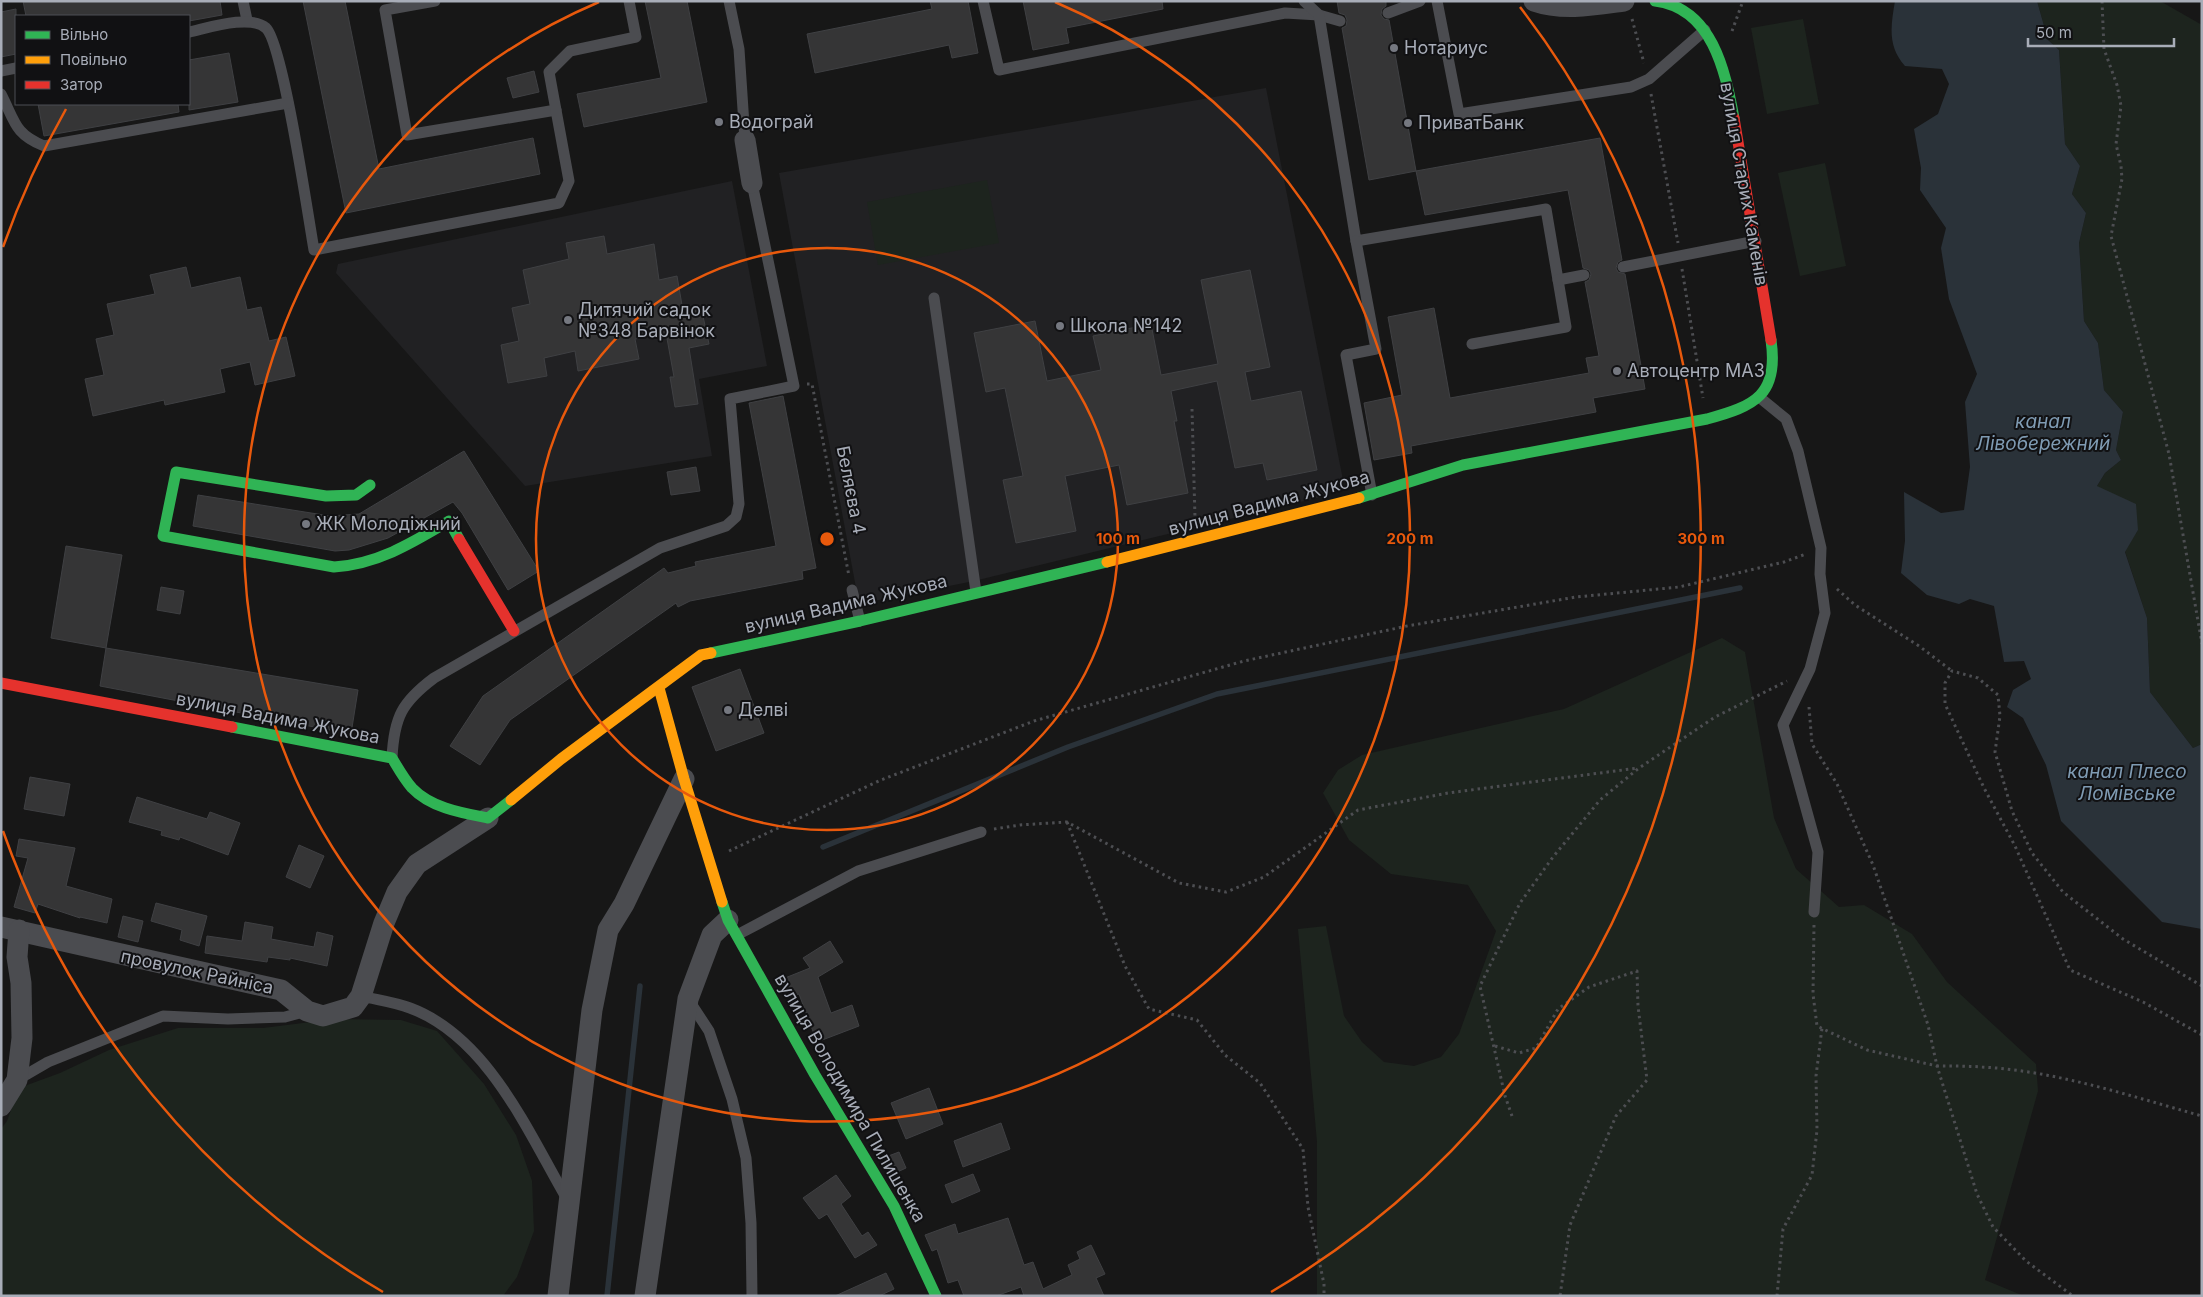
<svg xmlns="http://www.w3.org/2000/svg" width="2203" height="1297" font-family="Inter,sans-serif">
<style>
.built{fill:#212123}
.green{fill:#1d241e}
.water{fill:#2a3239}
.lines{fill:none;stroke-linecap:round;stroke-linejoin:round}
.stream{stroke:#2a3239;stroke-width:5.5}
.building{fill:#353536;stroke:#3f4043}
.path{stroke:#4d4e52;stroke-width:3;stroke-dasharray:2.5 4;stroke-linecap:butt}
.lane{stroke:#4b4c50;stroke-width:11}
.street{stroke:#4b4c50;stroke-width:21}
.fast{stroke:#30b455;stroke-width:11}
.slow{stroke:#ff9f0a;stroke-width:11}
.jam{stroke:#e5322d;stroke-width:11}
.ring{fill:none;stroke:#e8590c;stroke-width:2.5}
.poi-dot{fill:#757880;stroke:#111113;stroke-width:2}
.labels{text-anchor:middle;stroke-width:4;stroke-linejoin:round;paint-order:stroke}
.poi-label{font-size:18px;fill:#a8adb8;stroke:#111113;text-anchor:start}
.street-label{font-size:18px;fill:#a8adb8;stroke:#111113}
.water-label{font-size:19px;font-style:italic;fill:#7f9bb3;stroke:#111113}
.centre{fill:#e8590c;stroke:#111113;stroke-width:2.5}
.ring-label{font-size:15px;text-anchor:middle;font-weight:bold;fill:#e8590c;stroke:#111113;stroke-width:4;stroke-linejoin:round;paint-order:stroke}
</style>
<rect width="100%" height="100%" fill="#171717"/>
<g class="built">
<polygon points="1266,88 1343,480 1326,483 1325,496 974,581 859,604 779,173"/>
<polygon points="732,181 767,366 699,379 712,456 525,486 336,273 338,264"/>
</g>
<g class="green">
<polygon points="2037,1 2160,1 2202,25 2202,744 2193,748 2150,692 2147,618 2125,551 2138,530 2097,486 2105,473 2121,460 2116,450 2123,412 2104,390 2098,343 2084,321 2079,243 2086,213 2072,194 2080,166 2065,144 2059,50 2048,40"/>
<polygon points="1803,19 1819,104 1767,114 1751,28"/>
<polygon points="1825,163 1846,266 1800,276 1778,173"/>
<polygon points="987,180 999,243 878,265 867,202"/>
<polygon points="1722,638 1745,652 1774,818 1796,869 1839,907 1864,905 1912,934 1947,982 2036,1064 2038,1091 1985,1280 2024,1296 1317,1296 1317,1142 1298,929 1326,926 1344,1016 1362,1042 1384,1062 1414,1066 1441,1057 1459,1034 1496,931 1468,885 1391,874 1349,840 1323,793 1338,770 1362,755 1564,709"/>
<polygon points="335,1019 401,1020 437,1031 484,1084 516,1135 532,1181 534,1231 517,1277 503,1296 1,1296 1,1129 7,1121 19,1088 60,1073 109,1050 178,1028 263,1028"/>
</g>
<path class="water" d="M1895,1h142l11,39 11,10 6,94 15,22 -8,28 14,19 -7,30 5,78 14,22 6,47 19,22 -7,38 5,10 -16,13 -8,13 39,18 2,26 -13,22 22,66 3,74 43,56 9,-4v185l-40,-7 -101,-101 -15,-56 -23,-47 -16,-11 6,-17 18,-11 -7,-18 -20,1 -10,-56 -24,-7 -11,5 -32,-9 -26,-22 4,-32 -1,-49 37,21 23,-3 6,-43 -5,-65 12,-28 -28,-75 -8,-51 5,-20 -26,-38 1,-22 -7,-39 24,-15 11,-30 -7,-15 -37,-3c-18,-20 -14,-41 -10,-65z"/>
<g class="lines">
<g class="stream">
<polyline points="823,847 1068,747 1217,694 1740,588"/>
<polyline points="607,1296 640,986"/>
</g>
</g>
<g class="building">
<polygon points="23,1 220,1 222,15 189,21 189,16 26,16"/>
<polygon points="303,1 345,1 379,169 533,138 540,174 346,213"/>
<polygon points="645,1 687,1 707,102 584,127 577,94 661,78"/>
<polygon points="930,1 968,1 978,53 952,58 949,45 815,73 807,34 932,9"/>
<polygon points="1023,1 1162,1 1163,9 1066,28 1069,43 1033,50"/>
<polygon points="1337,1 1386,1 1386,6 1382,9 1381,15 1384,19 1389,20 1416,171 1369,180 1342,28 1346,26 1347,20 1345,15 1339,13"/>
<polygon points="16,9 16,54 1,57 1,12"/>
<polygon points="229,53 238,102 189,110 189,60"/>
<polygon points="534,71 539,92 513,98 507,78"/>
<polygon points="38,104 178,104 179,112 44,136"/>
<polygon points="1600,138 1622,260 1618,262 1616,268 1618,272 1625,274 1645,389 1593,398 1596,412 1411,446 1412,453 1374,460 1364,403 1402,395 1388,317 1434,308 1450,398 1589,373 1586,358 1599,356 1585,282 1589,280 1591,274 1589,270 1583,268 1568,190 1425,215 1416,171"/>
<polygon points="604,236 607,254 654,244 659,280 677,276 683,311 701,307 709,344 689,348 698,404 675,407 670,377 674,377 666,333 635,339 639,359 578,371 575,351 544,358 547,376 508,383 501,345 519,341 512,308 530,304 523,270 569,259 566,243"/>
<polygon points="186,267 191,288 240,277 247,310 261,307 269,341 286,337 295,376 255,385 250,362 220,369 225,392 165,405 164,400 93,416 85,379 104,375 96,339 114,335 107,304 155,294 150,275"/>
<polygon points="1250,270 1270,367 1245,372 1251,401 1301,391 1317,470 1267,480 1263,463 1235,468 1217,381 1171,391 1177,421 1174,421 1188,493 1127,505 1119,465 1065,476 1076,531 1016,543 1003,480 1023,476 1005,388 986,392 974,333 1035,321 1047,381 1101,370 1093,336 1151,324 1161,375 1218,364 1201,280"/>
<polygon points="783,396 816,568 802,571 803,579 690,601 678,607 676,603 510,720 480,765 450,746 483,696 664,568 668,573 696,566 695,562 776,546 749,403"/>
<polygon points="464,451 539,571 508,590 462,513 453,502 388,538 349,550 335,551 193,526 198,495 330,516 359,514"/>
<polygon points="696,467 700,491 671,495 667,472"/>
<polygon points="66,546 122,555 106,648 51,638"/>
<polygon points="161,587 184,591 180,614 157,610"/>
<polygon points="106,648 358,690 351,734 100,686"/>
<polygon points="740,669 764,733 716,751 692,687"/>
<polygon points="30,777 70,784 64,816 24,809"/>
<polygon points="137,797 207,819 210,812 240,823 228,855 180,837 179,840 161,835 162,831 129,822"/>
<polygon points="19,839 75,848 66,886 112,899 107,923 80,917 80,918 38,904 35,913 14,907 28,858 16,856"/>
<polygon points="299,845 324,856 310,888 286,877"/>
<polygon points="156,903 207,916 199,946 180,940 182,930 151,921"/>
<polygon points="123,916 143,921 138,942 118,937"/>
<polygon points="245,922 273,927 271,939 314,947 317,932 333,936 327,966 290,958 290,960 268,957 267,962 205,953 207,936 242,941"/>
<polygon points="830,941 843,962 818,977 831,1013 852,1005 859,1026 817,1042 799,994 789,997 780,980 810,968 803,958"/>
<polygon points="929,1088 943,1124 906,1139 891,1103"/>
<polygon points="1001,1123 1010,1149 963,1167 954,1141"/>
<polygon points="899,1152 906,1168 893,1174 883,1158"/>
<polygon points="973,1174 980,1191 952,1203 945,1185"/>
<polygon points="836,1175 851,1196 841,1204 862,1236 868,1232 877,1245 855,1258 827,1214 819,1219 803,1198"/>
<polygon points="1008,1218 1024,1265 1033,1262 1043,1289 1072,1275 1068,1265 1080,1259 1077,1252 1091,1245 1105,1274 1096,1278 1104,1296 1024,1296 1021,1287 996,1296 964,1296 958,1280 948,1283 937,1249 932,1251 925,1235 955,1224 958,1234"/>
<polygon points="886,1273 894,1289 879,1296 835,1296"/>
</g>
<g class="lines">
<g class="path">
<polyline points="2102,1 2104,49 2117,85 2121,106 2116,144 2121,166 2122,179 2111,236 2169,454 2202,644"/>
<polyline points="1632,19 1644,63"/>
<polyline points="1732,31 1743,1"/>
<polyline points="1651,94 1678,243"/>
<polyline points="1682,269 1703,398"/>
<polyline points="807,384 812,384 849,576"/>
<polyline points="1192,409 1195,518"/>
<polyline points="1837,589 1855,605 1919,646 1952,671"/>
<path d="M1809,707l3,37 25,40 36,81 55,160 9,41c15,0 30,0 45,1 75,4 148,29 220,49"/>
<polyline points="1067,822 1125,966 1149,1009 1197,1020 1225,1055 1260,1083 1303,1149 1308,1207 1324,1284 1324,1296"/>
<polyline points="994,829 1020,825 1067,822 1179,883 1226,892 1264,877 1358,810 1448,793 1638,768"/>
<polyline points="729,851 881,780 1034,721 1244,661 1407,626 1576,597 1679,587 1784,562 1806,554"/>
<polyline points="1814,925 1813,994 1817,1026 1867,1050 1937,1066 1977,1194 1993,1227 2026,1261 2073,1296"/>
<polyline points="2202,986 2123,939 2063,892 2032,853 2012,811 1995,752 2000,716 1998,695 1978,678 1952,671 1945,683 1945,704 1984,788 2015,846 2070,970 2143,1002 2202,1035"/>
<polyline points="1495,1046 1519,1053 1536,1048 1558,1009 1589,987 1637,971 1638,1006 1647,1080 1616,1116 1570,1225 1560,1296"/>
<polyline points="1512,1116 1505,1096 1480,986 1520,903 1553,857 1600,800 1639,768 1715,717 1787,681"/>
<polyline points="1777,1296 1783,1229 1812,1175 1817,1130 1816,1076 1822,1028"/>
</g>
<g class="lane">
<polyline points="243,1 247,20"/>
<polyline points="435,1 385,10 407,135 556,110"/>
<polyline points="729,1 739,49 745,140"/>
<polyline points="983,1 999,70 1285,13 1319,15 1340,21"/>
<polyline points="1304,1 1319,15 1356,241 1546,209 1566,327 1472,344"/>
<polyline points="1437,1 1459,114 1631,87 1649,79 1705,30"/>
<polyline points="1388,13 1420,1"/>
<path d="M189,32c19,-4 61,-18 77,-4 17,16 42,188 48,222l245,-47 10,-22 -20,-109 21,-21 66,-14 -7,-36"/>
<polyline points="1,71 16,68"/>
<path d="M1,94c14,27 13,40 43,52l244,-43"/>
<polyline points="1356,241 1376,349 1346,355 1372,495"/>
<polyline points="1623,267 1756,241"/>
<polyline points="1558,280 1584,275"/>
<polyline points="934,298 976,592"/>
<polyline points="1759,397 1786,419 1798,451 1821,548 1820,574 1825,613 1810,669 1783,725 1818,852 1814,912"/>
<polyline points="852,590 860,621"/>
<path d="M392,758c2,-41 10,-56 42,-80l226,-130 66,-22 10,-9 3,-13 -9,-105 64,-13 -42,-203"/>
<polyline points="737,935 858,871 981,832"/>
<path d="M361,996c16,4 33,6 49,12 78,29 118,124 157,191"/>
<polyline points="688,999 709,1031 732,1099 746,1158 751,1223 752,1296"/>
<polyline points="17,1080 48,1062 163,1016 228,1019 285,1017 307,1011"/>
</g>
<g class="street">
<path d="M1534,1c29,10 61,4 90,0"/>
<polyline points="745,140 752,183"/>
<polyline points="1,927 281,990 307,1011 323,1016 353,1007 361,996 384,923 397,892 417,864 488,818"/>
<polyline points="1,1106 17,1080 22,1038 21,983 17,957 19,930"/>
<polyline points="558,1296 592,1010 608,930 624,904 684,779"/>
<polyline points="645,1296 688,999 712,935 728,920"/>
</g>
<g class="fast">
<path d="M1655,1c57,7 70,69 79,117"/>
<path d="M370,485l-14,10 -30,1 -150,-24 -13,64 171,31c44,-3 78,-24 115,-46l10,18"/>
<path d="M1359,498l104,-33 244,-46c48,-13 72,-24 64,-79"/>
<polyline points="711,653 860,621 1107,562"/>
<path d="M232,727l160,31c6,10 12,21 20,30 19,20 50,25 76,30l23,-18"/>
<polyline points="722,902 728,920 815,1075 894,1206 936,1296"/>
</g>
<g class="slow">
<polyline points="1107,562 1359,498"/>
<polyline points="659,688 684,779 722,902"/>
<polyline points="511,800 561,759 701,655 711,653"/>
</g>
<g class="jam">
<polyline points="1734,118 1771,340"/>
<polyline points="459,539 514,631"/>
<polyline points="1,683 232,727"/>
</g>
</g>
<g class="ring">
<circle cx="827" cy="539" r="291"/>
<path d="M1055 2A583 583 0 1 1 599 2"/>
<path d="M383 1292A874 874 0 0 1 3 831M3 247A874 874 0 0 1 66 109M1520 7A874 874 0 0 1 1271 1292"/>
</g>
<g class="poi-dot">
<circle cx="1394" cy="48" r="5"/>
<circle cx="719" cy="122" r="5"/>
<circle cx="1408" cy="123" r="5"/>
<circle cx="568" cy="320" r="5"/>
<circle cx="1060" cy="326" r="5"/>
<circle cx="1617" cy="371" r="5"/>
<circle cx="306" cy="524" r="5"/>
<circle cx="728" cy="710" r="5"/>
</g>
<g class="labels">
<g class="poi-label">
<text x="1404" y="54">Нотариус</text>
<text x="729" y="128">Водограй</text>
<text x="1418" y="129">ПриватБанк</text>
<text x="578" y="316">Дитячий садок<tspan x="578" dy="21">№348 Барвінок</tspan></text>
<text x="1070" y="332">Школа №142</text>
<text x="1627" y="377">Автоцентр МАЗ</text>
<text x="316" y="530">ЖК Молодіжний</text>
<text x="738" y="716">Делві</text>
</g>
<g class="street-label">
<text transform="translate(1744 184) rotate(80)" y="6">вулиця Старих Каменів</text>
<text transform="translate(851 490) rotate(79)" y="6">Беляєва 4</text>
<text transform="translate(1269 503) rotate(-15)" y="6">вулиця Вадима Жукова</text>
<text transform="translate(846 604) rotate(-13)" y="6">вулиця Вадима Жукова</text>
<text transform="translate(278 718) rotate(11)" y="6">вулиця Вадима Жукова</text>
<text transform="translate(197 972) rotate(12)" y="6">провулок Райніса</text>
<text transform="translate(850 1098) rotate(60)" y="6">вулиця Володимира Пилишенка</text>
</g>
<g class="water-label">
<text x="2043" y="428">канал<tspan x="2043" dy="22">Лівобережний</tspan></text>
<text x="2127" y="778">канал Плесо<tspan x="2127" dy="22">Ломівське</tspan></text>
</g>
</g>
<circle cx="827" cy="539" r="8" class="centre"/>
<g class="ring-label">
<text x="1118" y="544">100 m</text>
<text x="1410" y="544">200 m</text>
<text x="1701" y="544">300 m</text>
</g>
<rect width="2203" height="1297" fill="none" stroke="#a8adb8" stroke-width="5"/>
<rect x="15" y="15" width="175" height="90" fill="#111113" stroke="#4d4f55"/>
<rect x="25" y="31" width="25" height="8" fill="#30b455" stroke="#4d4f55"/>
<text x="60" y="40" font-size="15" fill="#a8adb8">Вільно</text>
<rect x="25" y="56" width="25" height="8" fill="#ff9f0a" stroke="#4d4f55"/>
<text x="60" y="65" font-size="15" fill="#a8adb8">Повільно</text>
<rect x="25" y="81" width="25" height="8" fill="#e5322d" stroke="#4d4f55"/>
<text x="60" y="90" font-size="15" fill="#a8adb8">Затор</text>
<path d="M2028 38v8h146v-8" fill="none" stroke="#a8adb8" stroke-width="2.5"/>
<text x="2036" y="38" font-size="15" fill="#a8adb8" stroke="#111113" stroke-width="4" paint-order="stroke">50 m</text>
</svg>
